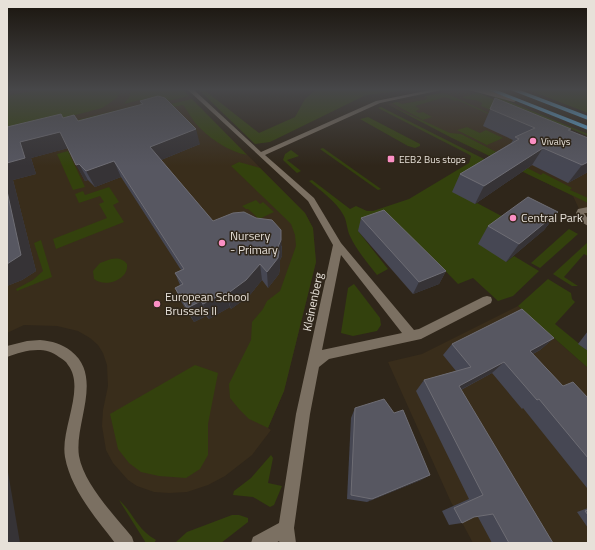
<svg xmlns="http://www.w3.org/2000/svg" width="595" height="550" font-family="'Titillium Web',sans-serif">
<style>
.built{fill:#392d1b}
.green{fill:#33410d}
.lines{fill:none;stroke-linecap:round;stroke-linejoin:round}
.minor{fill:#7b7062;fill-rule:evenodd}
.trunk{fill:#5fabdc;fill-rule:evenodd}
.wall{fill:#464753}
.shaded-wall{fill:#363336}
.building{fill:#575761;stroke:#6e6d74}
.poi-dot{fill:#fb8fc4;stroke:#2f261a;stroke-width:1.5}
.labels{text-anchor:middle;stroke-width:3;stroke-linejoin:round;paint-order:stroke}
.far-poi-label{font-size:10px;fill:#e7e1d9;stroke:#2f261a;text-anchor:start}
.poi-label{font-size:12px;fill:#e7e1d9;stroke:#2f261a;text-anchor:start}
.street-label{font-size:12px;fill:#e7e1d9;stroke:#2f261a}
</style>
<rect width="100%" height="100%" fill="#2f261a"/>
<g class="built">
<polygon points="26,89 182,89 305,213 313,228 316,262 284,391 268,428 271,430 252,455 225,476 208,485 187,492 169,493 154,492 137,486 128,480 113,463 106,450 102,426 103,410 108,386 107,365 103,353 98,345 90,338 78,331 57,326 24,325 7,333 7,93"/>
<polygon points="456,90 478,93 588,139 588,217 580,211 573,196 387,104"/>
<polygon points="518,306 588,368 588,543 473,543 451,502 388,362 422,354"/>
</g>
<g class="green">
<polygon points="41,89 119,89 120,91 117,98 102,108 7,133 7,96"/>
<polygon points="131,89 182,89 189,96 37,132 37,130 142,104 140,100 124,104 130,96"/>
<polygon points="198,89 203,89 259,133 295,117 305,99 316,89 418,89 366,95 270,142 255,144"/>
<polygon points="526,89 588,89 588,113"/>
<polygon points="443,93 450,95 493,115 493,116 457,100 455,101 445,97 415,106 420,109 415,111 419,113 423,112 432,117 423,120 392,103 397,102 402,104 428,99 425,96"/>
<path d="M478,93h1l32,14 -13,6 -17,-7 1,-3c-7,-5 -14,-2 -20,-6z"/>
<polygon points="486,94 501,98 588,134 588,136"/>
<path d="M192,99l55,56c-17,-3 -37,-16 -49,-29 -6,-6 -9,-14 -15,-21l-19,4 -2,-3z"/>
<polygon points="387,104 450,133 461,134 541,175 543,173 572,188 570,190 588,198 588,203 452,138"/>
<path d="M381,107l107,54 -13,43 2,-1 32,17 -3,42 8,-6 25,15 -26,25 -15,5 -25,-23 -15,6 -32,-33 -14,5 -54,-25 30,38 -11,6c-10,-13 -20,-24 -27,-39 -3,-6 -3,-14 -6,-20 -8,-15 -23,-25 -35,-35l3,-1 38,29 6,-3 11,5h6l36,-12 60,-36 2,-7 -3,-2 -90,-46z"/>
<polygon points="368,117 420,144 420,146 415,148 408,146 360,119"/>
<polygon points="467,127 480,133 486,130 503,138 487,145 457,130"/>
<polygon points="323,148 381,189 378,190 320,149"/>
<polygon points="291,150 299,156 287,160 301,171 297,173 283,160 285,154"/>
<polygon points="68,151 85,187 73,190 57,154"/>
<polygon points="239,162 260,168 305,213 313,228 316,262 284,391 268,428 249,419 239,409 230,398 229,384 251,340 252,322 263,309 267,301 280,291 296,246 295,235 291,224 285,218 231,166"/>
<polygon points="109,187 119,202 113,205 124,222 56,249 53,239 107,218 99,204 104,202 100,196 79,203 75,194 83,191 85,195"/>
<polygon points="256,200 260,204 263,202 274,212 259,219 248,209 246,209 242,206"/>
<polygon points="569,229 578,234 540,268 531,263"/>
<polygon points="41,240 52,277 17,291 16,289 33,280 43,271 34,243"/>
<polygon points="588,242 588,256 584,254 564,277 578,286 572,286 553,274"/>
<path d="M111,259c6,-1 11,-1 16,5 2,16 -22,24 -33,15l-1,-8 7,-8z"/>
<polygon points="548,279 571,293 572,299 575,302 555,324 588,351 588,368 518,306"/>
<polygon points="354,284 380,318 381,325 377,331 353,336 341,333 348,288"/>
<polygon points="195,365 218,373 208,424 208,455 200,469 186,478 159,476 141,472 129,463 118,449 110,414"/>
<polygon points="271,455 273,458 268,483 282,486 274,505 270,507 253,497 233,495 234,491 251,478"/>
<path d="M119,500c15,13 17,29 37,40l-2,3h-8z"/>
<polygon points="232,515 239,515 248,518 248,522 221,543 178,543 176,542 187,532"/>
</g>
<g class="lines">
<g class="minor">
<path d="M187,89h6l68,63 115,-51 59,-12h11l-66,14 -115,52 49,43 27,45 73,87 5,-1 64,-32 4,-1 4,1 1,3 -1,3 -70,36 -92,20 -10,8 -9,47 -16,114 2,15h-16l-1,-2 -3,2h-25l2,-6 26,-14 17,-109 37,-169 -25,-44zM341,255l61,78 -80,17z"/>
<polygon points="465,89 487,90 517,100 514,102"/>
<polygon points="588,207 588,213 584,213 588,219 588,226 580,221 576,213 578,209"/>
<path d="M40,340c12,1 22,4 31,11 33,26 3,72 8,105 5,28 35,59 53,81l2,6h-19c-19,-25 -44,-53 -50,-86 -5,-28 21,-69 3,-92 -2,-4 -6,-6 -9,-8 -15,-12 -36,-6 -52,0v-11l20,-5z"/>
</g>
<g class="trunk">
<polygon points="486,89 494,89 588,126 588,130"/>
<polygon points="508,89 517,89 588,116 588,120"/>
</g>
</g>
<g class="wall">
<polygon points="495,98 588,138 588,172 568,183 532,165 475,204 452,192 460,174 511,143 513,140 483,126"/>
<polygon points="140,101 200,144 161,160 213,221 282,246 282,256 280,260 280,268 279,274 268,288 262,280 249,296 231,309 230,307 209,319 206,316 194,322 182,303 175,288 180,285 175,273 181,270 121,177 95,187 88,180 85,181 68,148 31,158 36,174 13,180 36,271 22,280 7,286 7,127 78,121 141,105"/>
<polygon points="558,212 544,230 506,262 478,244 488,226"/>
<polygon points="361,218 446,271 439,284 413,294 358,231"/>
<polygon points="588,331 588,351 578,344"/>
<polygon points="554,338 540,350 533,354 563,386 588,398 588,488 587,488 523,408 522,409 492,373 461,390 553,543 492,543 478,517 474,517 462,523 449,525 442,511 469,499 416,391 424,380 456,371 443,355 452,344"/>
<polygon points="355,408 430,475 421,480 367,502 347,499 351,418"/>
<polygon points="588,508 588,528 577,512"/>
</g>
<g class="shaded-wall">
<polygon points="196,129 200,144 156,162 150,147"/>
<polygon points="60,132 69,148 31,158 36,174 13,180 36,271 22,280 7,286 7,163 20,142"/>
<polygon points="543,148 532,165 475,204 484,186"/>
<polygon points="114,161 121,177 95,187 86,171"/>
<polygon points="588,162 588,172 568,183 582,165"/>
<polygon points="79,164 88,180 85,181 76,165"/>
<polygon points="558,212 544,230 506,262 519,244"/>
<polygon points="281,230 282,256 280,260 280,268 279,274 268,288 267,272 278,247"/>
<polygon points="260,264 262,280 249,296 231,309 227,294"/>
<polygon points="446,271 439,284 413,294 419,282"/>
<polygon points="226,292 230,307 209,319 203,304"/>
<polygon points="201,301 206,316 194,322 187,308"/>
<polygon points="554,338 540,350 517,362 530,351"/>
<polygon points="504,362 492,373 449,396 459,386"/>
<polygon points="7,466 20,543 7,543"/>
<polygon points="430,475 421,480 367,502 372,499"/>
</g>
<g class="building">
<polygon points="158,96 165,98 196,129 150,147 213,221 233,213 244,212 256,218 272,220 281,230 281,240 278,247 279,252 278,258 267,272 260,264 246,280 227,294 226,292 203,304 201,301 187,308 175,288 183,284 175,273 184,269 114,161 86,171 79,164 76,165 60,132 20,142 25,158 7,163 7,127 61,114 63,118 74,115 78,121 143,104 140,101"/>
<polygon points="495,98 571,129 568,130 588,138 588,162 582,165 543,148 484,186 460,174 519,139 515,137 535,128 490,109"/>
<polygon points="7,191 21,255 7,264"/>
<polygon points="528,197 558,212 519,244 488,226"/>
<polygon points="384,210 446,271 419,282 361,218"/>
<polygon points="522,309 554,338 530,351 563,386 573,382 588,398 588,458 539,399 537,400 504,362 459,386 553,543 509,543 493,514 474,517 462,523 454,508 483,495 424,380 471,367 452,344"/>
<polygon points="384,399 394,413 403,410 430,475 372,499 351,495 355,408"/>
<polygon points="588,510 588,515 585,511"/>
</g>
<linearGradient id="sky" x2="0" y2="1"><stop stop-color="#1a150e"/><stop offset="0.54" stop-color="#474749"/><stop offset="1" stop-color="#474749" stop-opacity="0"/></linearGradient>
<rect width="595" height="166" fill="url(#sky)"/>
<g class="poi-dot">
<circle cx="533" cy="141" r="4"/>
<rect x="387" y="155" width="8" height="8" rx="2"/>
<circle cx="513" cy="218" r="4"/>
<circle cx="222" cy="243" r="4"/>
<circle cx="157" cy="304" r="4"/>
</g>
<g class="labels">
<g class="far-poi-label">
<text x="541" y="145">Vivalys</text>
<text x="399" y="163">EEB2 Bus stops</text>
</g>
<g class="poi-label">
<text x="521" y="222">Central Park</text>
<text x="230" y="240">Nursery<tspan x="230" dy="14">- Primary</tspan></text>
<text x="165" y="301">European School<tspan x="165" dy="14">Brussels II</tspan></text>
</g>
<g class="street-label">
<text transform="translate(313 302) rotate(-78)" y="4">Kleinenberg</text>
</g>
</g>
<rect width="595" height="550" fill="none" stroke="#e7e1d9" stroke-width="16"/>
</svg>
